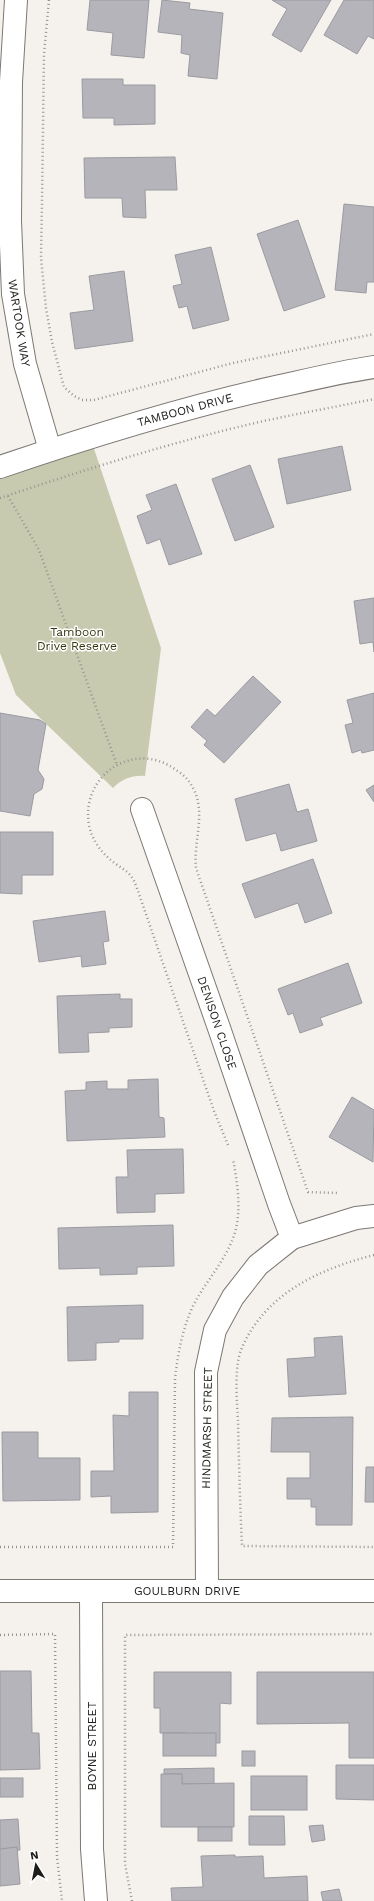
<svg xmlns="http://www.w3.org/2000/svg" width="374" height="1901" font-family="'Work Sans',sans-serif">
<style>
.green{fill:#c7caae}
.building{fill:#b4b4ba;stroke:#9a9ba1}
.lines{fill:none;stroke-linecap:round;stroke-linejoin:round}
.street-casing{stroke:#7c7873;stroke-width:24}
.path{stroke:#989591;stroke-width:2.5;stroke-dasharray:1 3;stroke-linecap:butt}
.street{stroke:#fff;stroke-width:22}
.labels{text-anchor:middle;stroke-width:3;stroke-linejoin:round;paint-order:stroke}
.street-label{font-size:12px;fill:#1e1d1b;stroke:#fff}
.park-label{font-size:12px;fill:#34360d;stroke:#fff}
</style>
<rect width="100%" height="100%" fill="#f5f1ec"/>
<path class="green" d="M90,437l71,211 -16,128c-13,-1 -23,3 -32,12l-97,-93 -16,-42v-186z"/>
<g class="building">
<polygon points="90,0 149,0 144,58 111,55 113,33 87,30"/>
<polygon points="162,0 190,3 189,9 223,13 217,79 188,76 190,55 181,53 182,35 158,32"/>
<polygon points="272,0 331,0 301,52 272,35 287,9"/>
<polygon points="344,0 374,0 374,39 368,36 357,54 324,35"/>
<polygon points="82,79 123,79 123,85 155,85 155,124 114,125 114,118 83,118"/>
<polygon points="175,157 177,190 145,190 146,218 123,217 122,198 85,198 84,158"/>
<polygon points="344,204 374,207 374,282 367,282 366,293 335,290"/>
<polygon points="298,220 325,297 284,311 257,234"/>
<polygon points="211,247 229,320 193,329 187,306 179,308 173,286 182,284 175,255"/>
<polygon points="124,271 133,341 75,349 70,313 94,310 89,276"/>
<polygon points="342,446 351,490 287,504 278,459"/>
<polygon points="250,465 274,527 235,541 212,479"/>
<polygon points="176,484 202,554 169,565 160,539 147,544 137,516 152,510 146,495"/>
<polygon points="374,598 374,652 373,642 360,644 354,601"/>
<polygon points="253,676 281,702 224,763 204,745 207,741 191,727 207,709 215,716"/>
<polygon points="374,693 374,750 362,753 361,750 352,753 345,725 353,723 347,700"/>
<polygon points="0,713 40,720 46,724 38,770 44,779 42,789 34,794 30,816 0,811"/>
<polygon points="289,784 297,812 308,809 317,841 281,851 276,833 246,841 235,799"/>
<polygon points="374,785 374,802 366,790"/>
<polygon points="0,832 53,832 53,875 22,875 22,894 0,893"/>
<polygon points="313,859 332,913 305,923 298,903 255,918 242,884"/>
<polygon points="105,911 109,941 103,942 106,964 82,967 81,956 39,962 33,921"/>
<polygon points="348,963 362,1003 320,1018 323,1025 300,1033 293,1013 288,1015 278,989"/>
<polygon points="120,994 120,999 132,999 132,1027 109,1028 109,1032 88,1033 89,1052 59,1053 57,996"/>
<polygon points="158,1079 159,1117 164,1118 165,1137 67,1141 65,1091 86,1090 86,1082 107,1081 107,1089 128,1089 128,1080"/>
<polygon points="352,1097 374,1110 373,1162 329,1137"/>
<polygon points="183,1149 184,1193 155,1194 155,1212 117,1213 116,1177 128,1177 127,1150"/>
<polygon points="173,1225 174,1266 137,1267 137,1274 100,1275 100,1268 59,1269 58,1228"/>
<polygon points="143,1305 143,1339 119,1339 119,1342 96,1343 96,1360 68,1361 67,1307"/>
<polygon points="342,1336 346,1394 289,1397 287,1359 315,1357 314,1338"/>
<polygon points="129,1392 158,1392 158,1512 111,1513 111,1496 91,1497 91,1471 114,1471 113,1415 129,1416"/>
<polygon points="353,1417 352,1525 316,1525 316,1507 311,1507 311,1499 287,1499 287,1478 310,1478 310,1452 271,1452 272,1418"/>
<polygon points="2,1432 38,1432 38,1458 80,1458 80,1500 3,1501"/>
<polygon points="366,1467 374,1467 374,1502 365,1502"/>
<polygon points="0,1671 31,1671 32,1733 39,1733 40,1769 0,1770"/>
<polygon points="154,1672 231,1672 231,1704 220,1703 220,1743 186,1742 186,1733 160,1733 160,1708 154,1708"/>
<polygon points="257,1672 374,1672 374,1758 349,1758 349,1723 257,1724"/>
<rect x="163" y="1733" width="53" height="23"/>
<rect x="242" y="1751" width="13" height="15"/>
<polygon points="336,1765 374,1765 374,1800 336,1799"/>
<polygon points="214,1768 214,1784 182,1784 182,1774 164,1774 164,1769"/>
<polygon points="161,1774 182,1774 182,1784 234,1783 234,1827 161,1827"/>
<rect x="251" y="1776" width="56" height="34"/>
<rect x="0" y="1778" width="23" height="19"/>
<polygon points="249,1816 284,1816 285,1845 249,1845"/>
<polygon points="18,1819 20,1850 0,1851 0,1820"/>
<polygon points="323,1825 325,1840 312,1842 309,1826"/>
<rect x="198" y="1827" width="34" height="14"/>
<polygon points="17,1847 20,1884 0,1886 0,1849"/>
<polygon points="235,1855 235,1857 263,1856 264,1878 307,1876 308,1901 172,1901 171,1888 203,1887 201,1856"/>
<polygon points="339,1889 342,1901 323,1901 321,1892"/>
</g>
<g class="lines">
<defs>
<g id="street">
<polyline points="16,0 11,82 10,221 13,294 25,364 50,450"/>
<path d="M0,467c97,-33 194,-63 294,-84 26,-6 53,-12 80,-16"/>
<polyline points="142,809 219,1028 279,1204 292,1238"/>
<polyline points="207,1590 206,1372 215,1330 233,1297 258,1265 292,1238 356,1218 374,1216"/>
<polyline points="0,1591 374,1591"/>
<polyline points="91,1592 92,1849 96,1901"/>
</g>
</defs>
<use href="#street" class="street-casing"/>
<g class="path">
<polyline points="49,0 44,54 42,202 41,258 46,308 52,342 64,387 74,396 82,400 94,400 233,363 374,334"/>
<polyline points="8,496 39,550 117,765"/>
<path d="M0,498c84,-28 169,-55 255,-75 40,-9 80,-16 119,-24"/>
<path d="M228,1145l-14,-34 -76,-220c-2,-5 -4,-12 -8,-16 -4,-5 -9,-7 -14,-11 -13,-9 -24,-23 -27,-39 -9,-50 46,-86 87,-55 8,5 14,11 18,20 12,24 -1,53 2,78l112,324 30,1"/>
<path d="M374,1255c-55,14 -110,39 -133,95 -7,18 -4,52 -3,72 1,41 2,83 4,124l132,1"/>
<path d="M0,1547h173l2,-168c3,-26 7,-49 18,-73 11,-22 28,-40 38,-63 12,-25 7,-57 2,-84"/>
<polyline points="0,1635 55,1634 57,1857 62,1901"/>
<polyline points="132,1901 125,1864 125,1635 374,1634"/>
</g>
<use href="#street" class="street"/>
</g>
<g class="labels">
<g class="street-label">
<text transform="translate(19 323) rotate(81)" y="4">WARTOOK WAY</text>
<text transform="translate(185 410) rotate(-15)" y="4">TAMBOON DRIVE</text>
<text transform="translate(217 1023) rotate(71)" y="4">DENISON CLOSE</text>
<text transform="translate(207 1428) rotate(-89)" y="4">HINDMARSH STREET</text>
<text x="187" y="1595">GOULBURN DRIVE</text>
<text transform="translate(92 1746) rotate(-90)" y="4">BOYNE STREET</text>
</g>
<g class="park-label">
<text x="77" y="636">Tamboon<tspan x="77" dy="14">Drive Reserve</tspan></text>
</g>
</g>
<g transform="translate(36 1865) rotate(350)" stroke="#ffffff" stroke-width="3" paint-order="stroke">
<path d="M0-3L7 15L0 10L-7 15Z" fill="#1e1d1b"/>
<text y="-6" font-size="11" font-weight="bold" text-anchor="middle" fill="#1e1d1b">N</text>
</g>
</svg>
